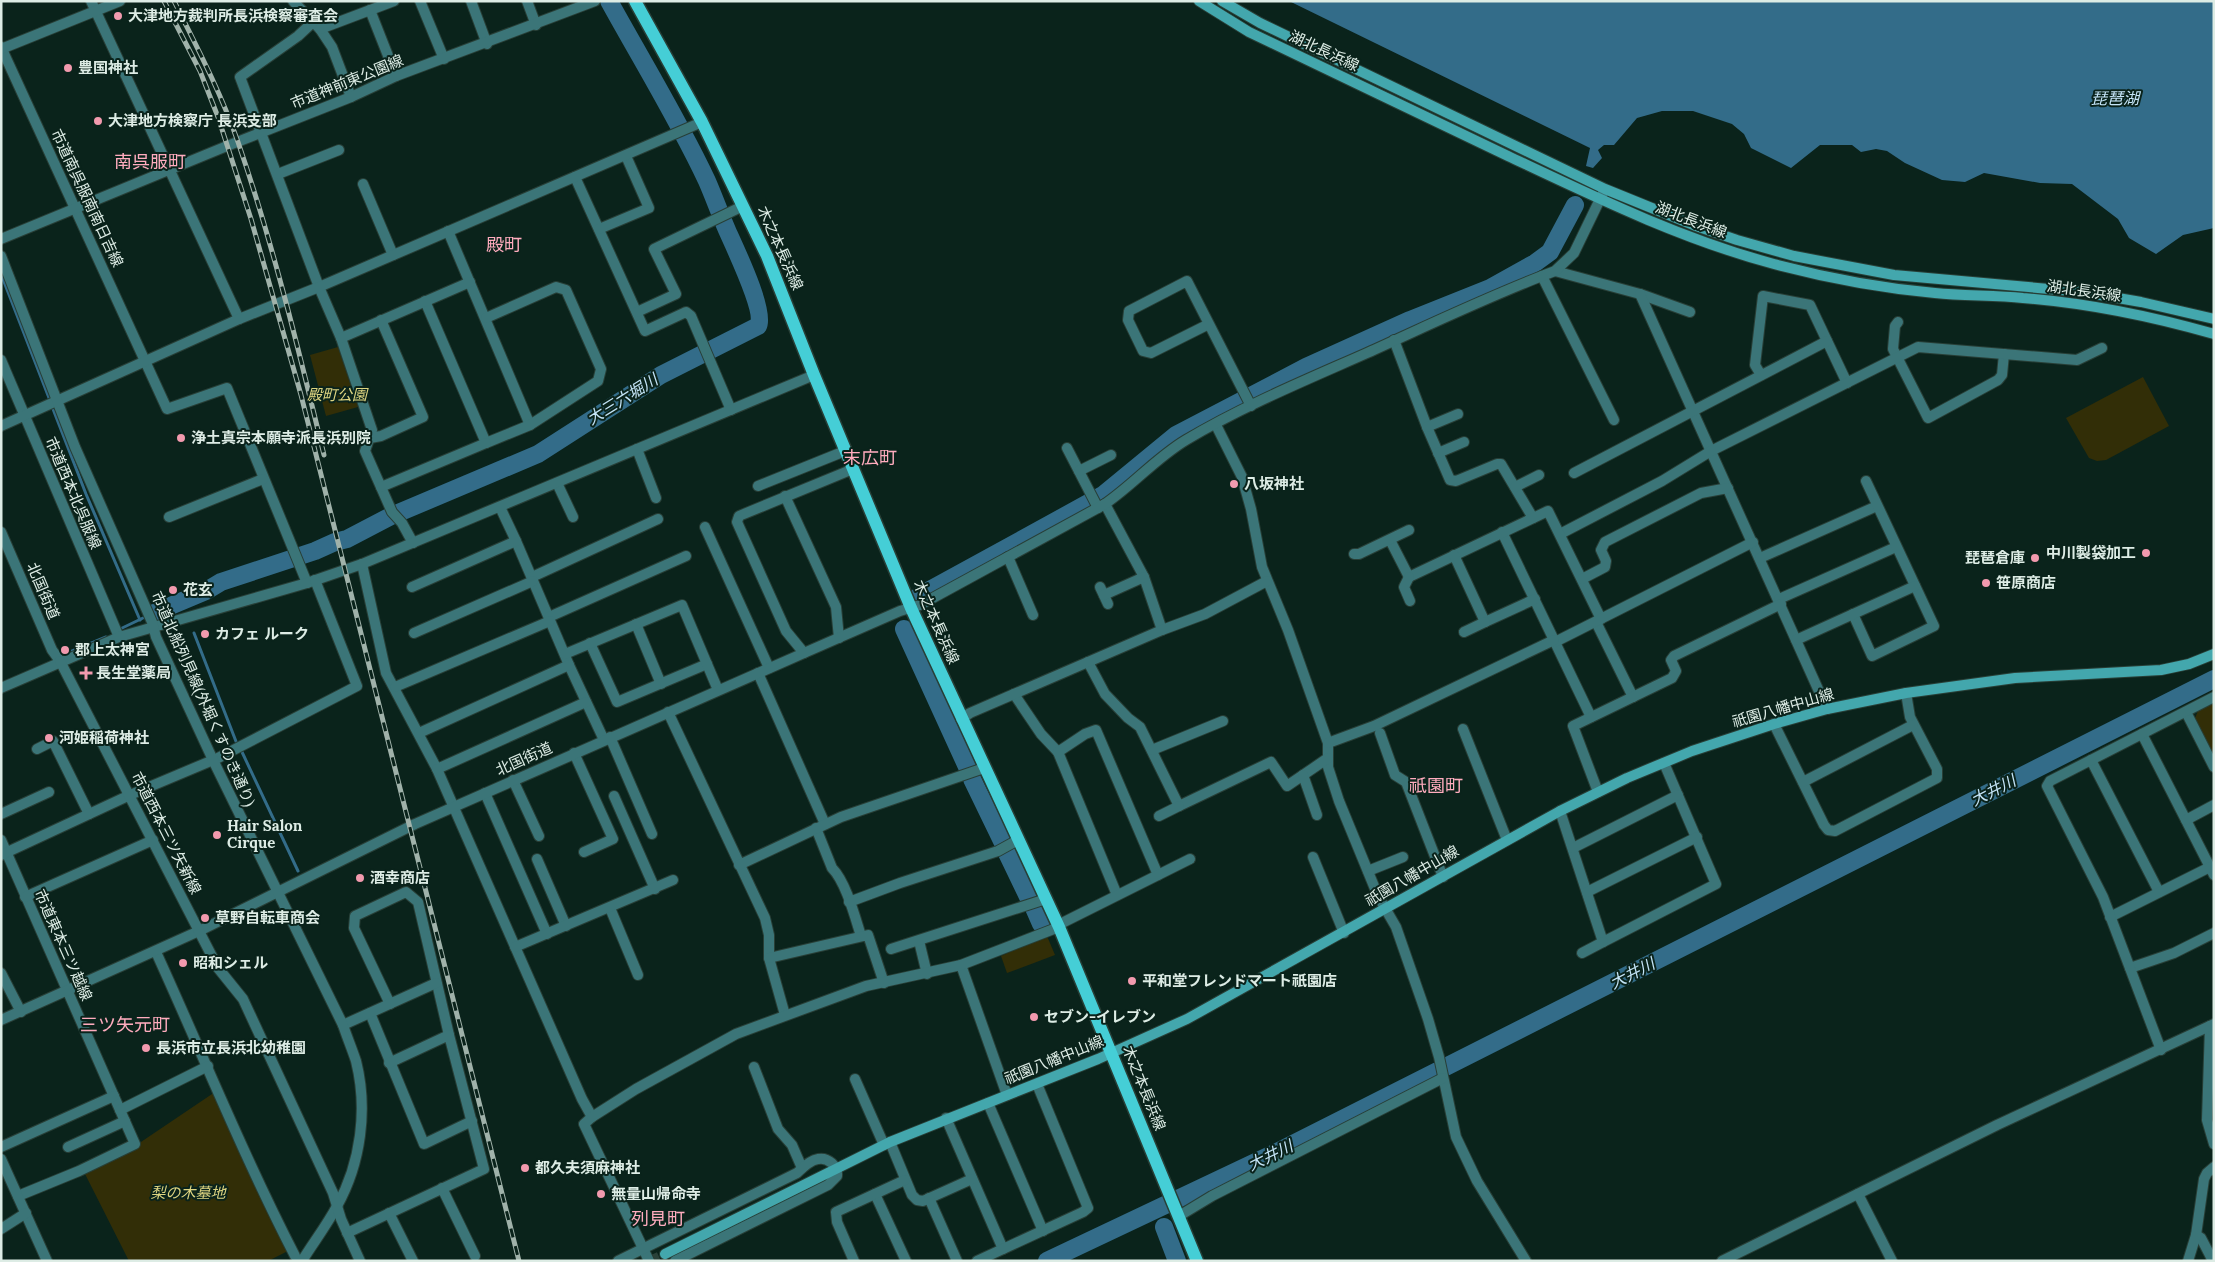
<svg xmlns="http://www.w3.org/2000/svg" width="2215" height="1262" font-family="Lora,'Noto Sans JP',serif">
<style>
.green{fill:#322e07}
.water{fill:#336c89}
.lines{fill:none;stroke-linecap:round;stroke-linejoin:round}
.stream{stroke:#336c89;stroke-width:3}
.river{stroke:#336c89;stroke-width:18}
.secondary-tunnel{stroke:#2a4139;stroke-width:10;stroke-dasharray:10 5;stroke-linecap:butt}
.minor-casing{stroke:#283f37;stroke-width:12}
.tertiary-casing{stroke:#283f37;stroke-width:12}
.secondary-casing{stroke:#283f37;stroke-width:12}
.primary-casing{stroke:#283f37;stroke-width:15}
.minor{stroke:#3b7578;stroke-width:10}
.tertiary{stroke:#3b7578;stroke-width:10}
.secondary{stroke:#43a7ad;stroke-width:10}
.primary{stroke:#45ced6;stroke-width:12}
.rail-casing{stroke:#a0b2aa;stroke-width:5}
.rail{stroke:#0a231b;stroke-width:3;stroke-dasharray:9;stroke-linecap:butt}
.poi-dot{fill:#f29aae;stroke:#0a231b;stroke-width:2}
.labels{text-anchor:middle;stroke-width:4;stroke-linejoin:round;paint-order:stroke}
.poi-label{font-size:15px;font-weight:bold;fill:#ddece5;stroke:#0a231b;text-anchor:start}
.street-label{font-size:15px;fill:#ddece5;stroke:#0a231b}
.park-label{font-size:15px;font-style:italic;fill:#ded581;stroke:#0a231b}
.water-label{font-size:16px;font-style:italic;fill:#c5e5f8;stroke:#0a231b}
.quarter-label{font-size:18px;fill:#ffacbe;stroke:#0a231b}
</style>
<rect width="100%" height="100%" fill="#0a231b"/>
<g class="green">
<polygon points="338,347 358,407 326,416 310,355"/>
<polygon points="2143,377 2169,426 2106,460 2097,461 2089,458 2066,418"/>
<polygon points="2214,703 2214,752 2212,752 2195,718 2198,711"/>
<polygon points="1047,936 1055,955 1007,973 1001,956"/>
<polygon points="218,1090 290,1250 268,1261 129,1261 83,1170 132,1148"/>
</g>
<polygon class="water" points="1289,1 2214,1 2214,228 2183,235 2156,254 2129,238 2118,219 2072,184 2040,183 1984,173 1965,182 1942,180 1905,163 1887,151 1876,149 1861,152 1852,145 1820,145 1791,168 1751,148 1744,134 1732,124 1693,111 1662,111 1637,118 1614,145 1604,145 1598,150 1602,158 1593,168 1586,166 1590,148"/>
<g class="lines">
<g class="stream">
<polyline points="1,274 49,398"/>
<polyline points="53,409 86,494 140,620"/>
<polyline points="118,630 143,618"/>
<polyline points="194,633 237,744"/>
<polyline points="65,654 106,637"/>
<polyline points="242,752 298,871"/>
</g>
<g class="river">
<polyline points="919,596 1103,495 1176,435 1306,367 1410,320 1490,288 1535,263 1550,252 1575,205"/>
<path d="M156,612l50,-21 15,-9 94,-31 20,-9 12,-3 44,-23 147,-62 123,-79 97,-49c8,-14 -24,-80 -31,-96 -7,-16 -13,-33 -20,-49 -29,-62 -65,-120 -98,-180"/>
<polyline points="904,629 968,769"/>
<polyline points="972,779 1003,843"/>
<polyline points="1007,853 1030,901"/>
<polyline points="1034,908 1041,924 1046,928"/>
<polyline points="1164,1227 1177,1261"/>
<polyline points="1047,1261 1275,1153 2214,679"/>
</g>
<polyline class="secondary-tunnel" points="650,1261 665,1254"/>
<defs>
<g id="minor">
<polyline points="91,1 239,319"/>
<polyline points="293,1 320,29 332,47 351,97"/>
<polyline points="420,1 444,59"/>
<polyline points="471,1 487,44"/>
<polyline points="527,1 536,25"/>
<polyline points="370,10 396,76"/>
<polyline points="313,22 298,36 240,77 319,287 341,338 372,430 365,451 392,512 402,523 413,543"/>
<polyline points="320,29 394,1"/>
<polyline points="1,47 167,409 227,388 307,583"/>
<polyline points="1,49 120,1"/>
<polyline points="278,174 339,150"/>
<polyline points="575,177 645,331 686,312 691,316 731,410"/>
<polyline points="363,184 393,255"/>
<polyline points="599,229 649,208 626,156"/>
<polyline points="448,231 530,425"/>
<polyline points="1,239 227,146 351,97 396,76 595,1"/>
<polyline points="1555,271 1640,294 1690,312"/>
<polyline points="1542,276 1614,420"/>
<polyline points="1640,294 1827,709"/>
<polyline points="425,301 486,443 530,425 598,381 601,369 566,290 556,287 486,318"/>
<polyline points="637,312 676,294 654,249 743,206"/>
<polyline points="1898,322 1895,326 1893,349 1928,418 1998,380 2002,375 2004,354"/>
<polyline points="1209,324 1151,353 1143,351 1128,320 1129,311 1187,281 1251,406"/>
<polyline points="341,338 470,282"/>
<polyline points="1394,340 1427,427 1450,480 1456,481 1497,464 1501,464 1533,518"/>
<polyline points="1,360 119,637"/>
<polyline points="1761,375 1755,365 1763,296 1810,305 1847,383"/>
<polyline points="1216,425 1242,477 1251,509 1262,567 1288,630 1328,743 1328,767 1339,801 1378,896 1396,927 1428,1019 1439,1057 1456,1137 1477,1181 1526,1261"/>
<polyline points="1,426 239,319 319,287 702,122"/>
<polyline points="1427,427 1458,414"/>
<polyline points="370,438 381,436 423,417 381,320"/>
<polyline points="1067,448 1098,508"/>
<polyline points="637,449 656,498"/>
<polyline points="1438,453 1464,442"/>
<polyline points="1079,471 1111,455"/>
<polyline points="1574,473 1827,341"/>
<polyline points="557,483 573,517"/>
<polyline points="758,486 845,451"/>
<polyline points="381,487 486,443"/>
<polyline points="1515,487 1539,475"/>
<polyline points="785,496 836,607 839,638"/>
<polyline points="1105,504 1144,577 1162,630"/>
<polyline points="169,517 263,479"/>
<polyline points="705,527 769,668"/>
<polyline points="1,532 52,650 60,661"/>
<polyline points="1502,532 1591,717"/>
<polyline points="1560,534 1662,481 1711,451 1918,347 2077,360 2102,348"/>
<polyline points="1390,540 1409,577 1548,511 1601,619"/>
<polyline points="516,541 569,665 604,740"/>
<polyline points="1354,554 1359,554 1409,530"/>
<polyline points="1454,555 1485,622 1535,599"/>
<polyline points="1008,557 1033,615"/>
<polyline points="1760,558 1877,506"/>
<polyline points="362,564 386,673 437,769 586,702"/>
<polyline points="532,577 658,519"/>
<polyline points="1409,577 1404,587 1410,601"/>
<polyline points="1582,579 1605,567 1606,561 1601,550 1605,542 1701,493 1728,488"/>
<polyline points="412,587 516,541 500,507"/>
<polyline points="1100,587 1108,604"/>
<polyline points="1104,595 1144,577"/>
<polyline points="1779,599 1896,547"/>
<polyline points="1853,614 1872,656 1934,626 1866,481"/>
<polyline points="549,617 686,556"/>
<polyline points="1596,622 1633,697"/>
<polyline points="636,624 661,684"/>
<polyline points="1464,632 1485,622"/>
<polyline points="414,633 533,581"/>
<polyline points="1796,640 1915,586"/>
<polyline points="1555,642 1753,542"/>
<polyline points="590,643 617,702 707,664"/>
<polyline points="804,653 786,631 737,522 739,516 853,469"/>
<polyline points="565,654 682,605 718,690"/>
<polyline points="1088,662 1105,694 1128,718 1140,727 1179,806 1271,762 1287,786 1328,758"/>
<polyline points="758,673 825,824"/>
<polyline points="395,687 550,621"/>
<polyline points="1,688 119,637 307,583 362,564 814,375"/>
<polyline points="1014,694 1041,734 1058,752"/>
<polyline points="668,712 765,918 769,935 769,958 785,1015"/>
<polyline points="2186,712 2214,767"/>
<polyline points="961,719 970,713 1162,630 1205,614 1267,581"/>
<polyline points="1774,724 1824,825 1828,830 1835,831 1937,778 1937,769 1910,717 1906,693"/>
<polyline points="1463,729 1507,840"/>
<polyline points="419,733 569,665"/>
<polyline points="1380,733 1395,775 1406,782 1443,877"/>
<polyline points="2142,734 2214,875"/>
<polyline points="610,737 652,834"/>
<polyline points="1328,743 1374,726 1554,640"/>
<polyline points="37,749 53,741 89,814"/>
<polyline points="1152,750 1223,721"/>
<polyline points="574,753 613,839 584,852"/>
<polyline points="2091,760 2159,892"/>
<polyline points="437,769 582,1099 592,1117 584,1124 649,1261"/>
<polyline points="1303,775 1317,815"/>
<polyline points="513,780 539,836"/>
<polyline points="1803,782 1913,725"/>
<polyline points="1598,792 1573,726 1672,678 1676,671 1671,660 1674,656 1781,604"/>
<polyline points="485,793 547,934"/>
<polyline points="614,796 655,889"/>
<polyline points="1560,811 1603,942 1716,884 1664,763"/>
<polyline points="1,814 49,792"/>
<polyline points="1159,816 1179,806"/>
<polyline points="2186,820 2214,805"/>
<path d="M816,828l16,40c14,14 23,49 29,68"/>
<polyline points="1,840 135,1144 79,1171 18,1196"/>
<polyline points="1573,848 1678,795"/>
<polyline points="1,855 130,795 218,758 357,686 315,580"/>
<polyline points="1313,857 1344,933"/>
<polyline points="537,859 566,926"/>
<polyline points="739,865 841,817 984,768"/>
<polyline points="1368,871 1403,857"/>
<polyline points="1587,892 1697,837"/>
<polyline points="1117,895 1058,752 1085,734 1096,730 1158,875"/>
<polyline points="25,897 153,840"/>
<polyline points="849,902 900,883 998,851 1018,840"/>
<polyline points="610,908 638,975"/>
<polyline points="2110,917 2210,867"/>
<polyline points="1058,925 1190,859"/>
<polyline points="919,941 927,974"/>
<polyline points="515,947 673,880"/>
<polyline points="891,949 1046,899"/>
<path d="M156,952c46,101 88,205 139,304"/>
<polyline points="1582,953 1603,942"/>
<polyline points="769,958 868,935 884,983"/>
<polyline points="961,965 1007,1095"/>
<polyline points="2130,968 2174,953 2214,933"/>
<polyline points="1,973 21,1012"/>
<polyline points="390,1004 354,928 355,916 406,892 418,902 449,1035"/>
<polyline points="370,1013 424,1144 472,1121"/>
<path d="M1,1020l198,-89 216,-107 389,-171 96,-42 20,-6 185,-101c29,-20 51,-46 81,-64 57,-34 120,-60 181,-87 62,-28 124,-58 188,-82l19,-18 30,-62"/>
<polyline points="343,1025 436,983"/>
<polyline points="2210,1026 2207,1120 2214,1144"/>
<polyline points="2161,1050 2103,897 2047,786 2050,781 2214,697"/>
<polyline points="754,1067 778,1129 792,1145 802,1168"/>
<polyline points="855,1079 884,1145"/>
<polyline points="988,1103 1043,1231"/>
<polyline points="120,1110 208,1066"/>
<polyline points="592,1117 636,1089 736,1034 866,986 961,965 1059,927"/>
<polyline points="946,1118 1003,1249"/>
<polyline points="890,1142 912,1195 917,1200 923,1201 972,1179"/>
<polyline points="1,1147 114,1096"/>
<polyline points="68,1147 125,1121"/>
<polyline points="1,1159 47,1261"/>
<polyline points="442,1188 475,1256"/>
<polyline points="875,1194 906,1261"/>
<polyline points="1858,1194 1892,1261"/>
<polyline points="929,1198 957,1261"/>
<polyline points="389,1213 413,1261"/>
<polyline points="1179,1216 1212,1196 1443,1078"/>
<polyline points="347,1233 484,1169 449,1035 389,1063"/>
<polyline points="2196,1235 2201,1238 2213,1261"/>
<path d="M618,1261l179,-88c5,-5 13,-13 21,-14 10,-2 20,7 19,17l-9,9 -153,76"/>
<polyline points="854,1261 837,1222 836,1212 905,1180"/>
<polyline points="977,1261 1083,1212 1088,1208 1037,1084"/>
<polyline points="1722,1261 1997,1125 2214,1024"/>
<polyline points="2188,1261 2196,1235 2204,1179 2207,1173 2214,1167"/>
</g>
<g id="tertiary">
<path d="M1,256l74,191 77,175 4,15 57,123 130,265c4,12 9,24 13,36 12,48 5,102 -19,145 -10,19 -24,37 -35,55"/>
<polyline points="60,661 218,968 243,999 333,1193 341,1219 360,1261"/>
<polyline points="1,1229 26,1213"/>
</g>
<g id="secondary">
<path d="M1199,1l50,31c86,41 173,83 259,124 87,41 173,83 266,108 53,14 107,24 161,29 29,3 59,2 88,5 64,5 128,18 191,36"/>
<polyline points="1222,1 1260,23 1605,189 1696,226 1737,240 1794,256 1894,275 2083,292 2141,302 2214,319"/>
<polyline points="665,1254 890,1142 1098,1059 1187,1019 1560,811 1627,778 1692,751 1774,724 1827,709 1906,693 2015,678 2161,670 2189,664 2214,654"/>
</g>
<polyline id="primary" points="635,1 702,122 767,256 814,375 911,608 1059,927 1197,1261"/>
</defs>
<use href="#minor" class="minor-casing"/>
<use href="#tertiary" class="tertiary-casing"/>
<use href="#secondary" class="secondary-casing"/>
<use href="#primary" class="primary-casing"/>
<use href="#minor" class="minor"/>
<use href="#tertiary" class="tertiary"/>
<use href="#secondary" class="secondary"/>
<use href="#primary" class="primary"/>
<defs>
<g id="rail">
<polyline points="164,1 200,71 218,117 251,219 301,395 519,1261"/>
<path d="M174,1c23,46 47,92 64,141 35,102 61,209 86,313"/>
</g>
</defs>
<use href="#rail" class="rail-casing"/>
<use href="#rail" class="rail"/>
</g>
<g class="poi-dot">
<circle cx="118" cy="16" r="5"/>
<circle cx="68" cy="68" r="5"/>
<circle cx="98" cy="121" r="5"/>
<circle cx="181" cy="438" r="5"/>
<circle cx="1234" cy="484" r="5"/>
<circle cx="2146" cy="553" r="5"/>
<circle cx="2035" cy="558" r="5"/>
<circle cx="1986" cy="583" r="5"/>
<circle cx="173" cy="590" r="5"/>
<circle cx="205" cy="634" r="5"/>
<circle cx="65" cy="650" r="5"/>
<path d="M83.5 665.5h5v5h5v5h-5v5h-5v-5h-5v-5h5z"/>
<circle cx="49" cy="738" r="5"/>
<circle cx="217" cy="835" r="5"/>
<circle cx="360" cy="878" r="5"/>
<circle cx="205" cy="918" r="5"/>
<circle cx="183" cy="963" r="5"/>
<circle cx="1132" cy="981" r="5"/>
<circle cx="1034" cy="1017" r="5"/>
<circle cx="146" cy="1048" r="5"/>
<circle cx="525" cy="1168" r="5"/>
<circle cx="601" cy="1194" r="5"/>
</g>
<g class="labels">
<g class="poi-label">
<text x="128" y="21">大津地方裁判所長浜検察審査会</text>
<text x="78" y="73">豊国神社</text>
<text x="108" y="126">大津地方検察庁 長浜支部</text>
<text x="191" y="443">浄土真宗本願寺派長浜別院</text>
<text x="1244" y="489">八坂神社</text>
<text x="2136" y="558" text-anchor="end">中川製袋加工</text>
<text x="2025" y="563" text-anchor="end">琵琶倉庫</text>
<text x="1996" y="588">笹原商店</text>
<text x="183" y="595">花玄</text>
<text x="215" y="639">カフェ ルーク</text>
<text x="75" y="655">郡上太神宮</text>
<text x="96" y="678">長生堂薬局</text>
<text x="59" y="743">河姫稲荷神社</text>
<text x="227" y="831">Hair Salon<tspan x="227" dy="17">Cirque</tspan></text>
<text x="370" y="883">酒幸商店</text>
<text x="215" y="923">草野自転車商会</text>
<text x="193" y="968">昭和シェル</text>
<text x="1142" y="986">平和堂フレンドマート祇園店</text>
<text x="1044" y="1022">セブン-イレブン</text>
<text x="156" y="1053">長浜市立長浜北幼稚園</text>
<text x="535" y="1173">都久夫須麻神社</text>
<text x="611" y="1199">無量山帰命寺</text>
</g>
<g class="street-label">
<text transform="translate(1324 51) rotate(25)" y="5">湖北長浜線</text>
<text transform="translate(347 82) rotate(-22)" y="5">市道神前東公園線</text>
<text transform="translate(87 198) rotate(65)" y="5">市道南呉服南南日吉線</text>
<text transform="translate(1691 220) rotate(21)" y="5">湖北長浜線</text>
<text transform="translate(780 248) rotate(66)" y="5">木之本長浜線</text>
<text transform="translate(2084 291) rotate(8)" y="5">湖北長浜線</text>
<text transform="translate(73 493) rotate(67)" y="5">市道西本北呉服線</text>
<text transform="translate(43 591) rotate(67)" y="5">北国街道</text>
<text transform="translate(936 622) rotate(66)" y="5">木之本長浜線</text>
<text transform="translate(203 699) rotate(66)" y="5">市道北船列見線(外堀くすのき通り)</text>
<text transform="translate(1783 708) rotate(-16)" y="5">祇園八幡中山線</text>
<text transform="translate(524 759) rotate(-24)" y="5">北国街道</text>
<text transform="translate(166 833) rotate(63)" y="5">市道西本三ツ矢新線</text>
<text transform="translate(1412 876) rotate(-30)" y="5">祇園八幡中山線</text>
<text transform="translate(63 945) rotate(66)" y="5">市道東本三ツ越線</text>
<text transform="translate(1054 1060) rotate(-22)" y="5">祇園八幡中山線</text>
<text transform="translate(1144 1088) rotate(68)" y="5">木之本長浜線</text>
</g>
<g class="park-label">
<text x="337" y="400">殿町公園</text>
<text x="188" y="1198">梨の木墓地</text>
</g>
<g class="water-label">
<text x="2115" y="104">琵琶湖</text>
<text transform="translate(622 399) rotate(-32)" y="6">大三六堀川</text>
<text transform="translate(1993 790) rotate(-27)" y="6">大井川</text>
<text transform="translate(1632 973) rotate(-27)" y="6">大井川</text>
<text transform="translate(1270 1155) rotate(-26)" y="6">大井川</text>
</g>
<g class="quarter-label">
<text x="150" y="168">南呉服町</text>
<text x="504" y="251">殿町</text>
<text x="870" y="464">末広町</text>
<text x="1436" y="792">祇園町</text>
<text x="125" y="1031">三ツ矢元町</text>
<text x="658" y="1225">列見町</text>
</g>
</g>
<rect width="2215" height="1262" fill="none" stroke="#ddece5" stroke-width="5"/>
</svg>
